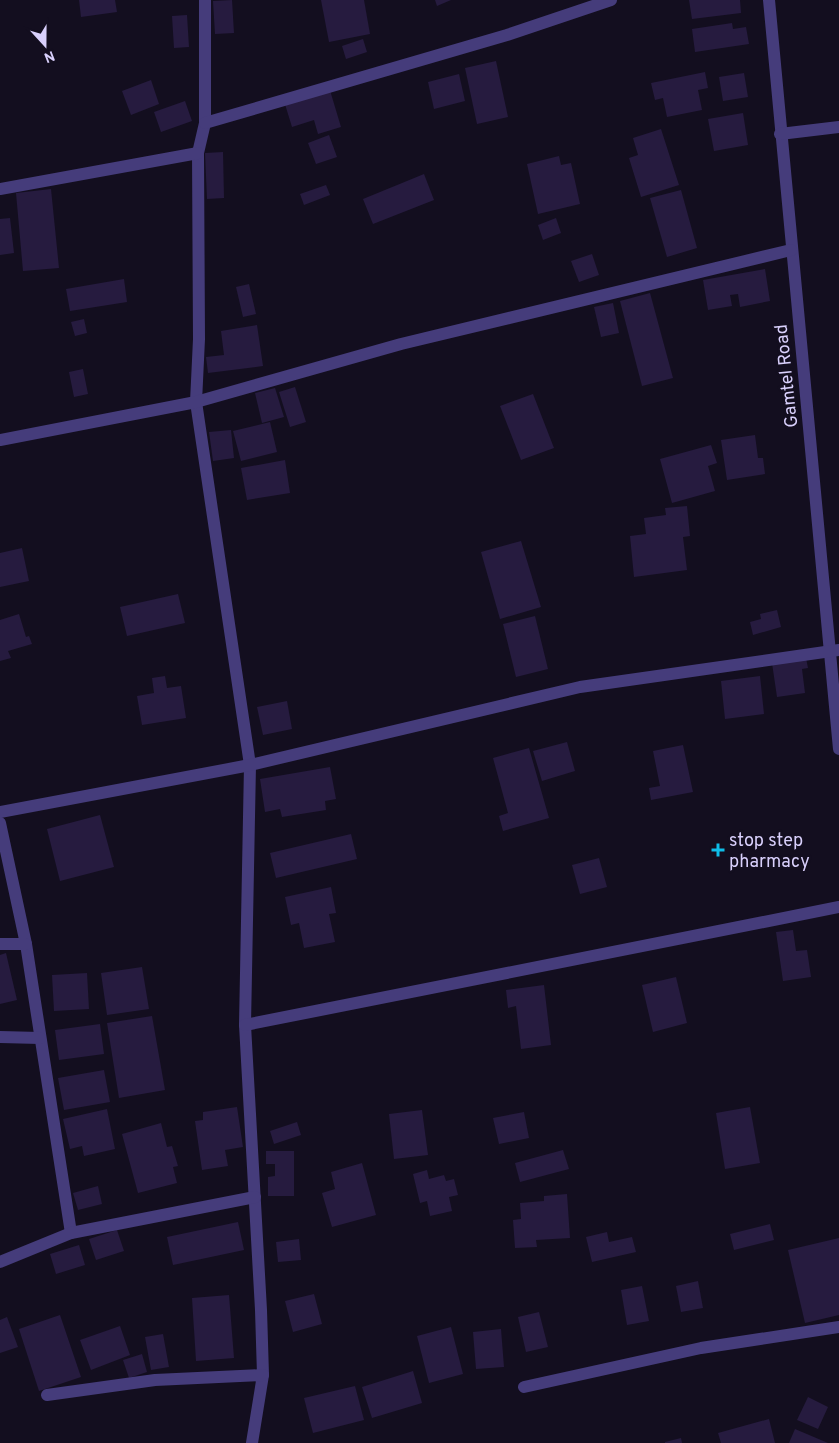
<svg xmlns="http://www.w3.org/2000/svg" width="839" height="1443" font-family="Overpass,sans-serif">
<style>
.building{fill:#261b3f}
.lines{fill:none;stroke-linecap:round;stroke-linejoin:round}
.minor{stroke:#453c7b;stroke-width:12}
.poi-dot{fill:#0fbde8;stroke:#130e1f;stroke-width:2}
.labels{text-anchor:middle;stroke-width:5;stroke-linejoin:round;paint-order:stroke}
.street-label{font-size:18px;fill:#d9d0fc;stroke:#130e1f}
.poi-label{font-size:18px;fill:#d9d0fc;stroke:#130e1f;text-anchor:start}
</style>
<rect width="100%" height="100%" fill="#130e1f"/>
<g class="building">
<polygon points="79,0 115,0 117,12 81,17"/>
<polygon points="232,0 234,33 215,34 213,1"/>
<polygon points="321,0 364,0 370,34 329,42"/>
<polygon points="435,0 451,0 437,6"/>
<polygon points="689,0 740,0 741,13 692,19"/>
<polygon points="187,15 189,47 174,48 172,16"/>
<polygon points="732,23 733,29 746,27 749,44 695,52 692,29"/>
<polygon points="363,39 367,52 346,59 342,46"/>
<polygon points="496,61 508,117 477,124 465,68"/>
<polygon points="705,72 708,88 698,90 702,110 667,117 663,98 655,100 651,83"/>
<polygon points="744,73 748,97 723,101 719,77"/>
<polygon points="459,74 465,101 434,109 428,82"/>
<polygon points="151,80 159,104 131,115 122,91"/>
<polygon points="329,87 341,127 318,134 314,120 292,127 284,101"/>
<polygon points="185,101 192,121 161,132 154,112"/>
<polygon points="743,113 748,145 714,151 708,119"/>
<polygon points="661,129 679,185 641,197 629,158 638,155 633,138"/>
<polygon points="329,135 337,157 316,164 308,143"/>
<polygon points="223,152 224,198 207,199 205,153"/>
<polygon points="559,156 561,165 571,163 580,204 538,214 527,164"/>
<polygon points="424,174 434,200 373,224 363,199"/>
<polygon points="326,185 330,195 304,205 300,194"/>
<polygon points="51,189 59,268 23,271 16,193"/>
<polygon points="681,190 697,248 667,257 650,198"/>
<polygon points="10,218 14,253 0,255 0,219"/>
<polygon points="556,218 561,233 543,240 538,225"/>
<polygon points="592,254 599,275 579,282 571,261"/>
<polygon points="765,269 770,301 740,307 738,294 730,295 732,306 708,310 703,280"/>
<polygon points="124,279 127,302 70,311 66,289"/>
<polygon points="249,284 256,314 243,317 236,287"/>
<polygon points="650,293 673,378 642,386 620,301"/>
<polygon points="613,303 619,333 601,337 594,307"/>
<polygon points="84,319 87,333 75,336 71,322"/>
<polygon points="257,325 263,366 208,373 206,357 224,355 221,331"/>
<polygon points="83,369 88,394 74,397 69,372"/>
<polygon points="295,387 306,422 290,427 279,392"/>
<polygon points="275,388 284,417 262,423 255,393"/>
<polygon points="533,394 554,448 521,460 500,406"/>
<polygon points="270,422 277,452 241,461 233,431"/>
<polygon points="231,430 234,458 213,461 209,432"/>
<polygon points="755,435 758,458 763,458 765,474 727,480 721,440"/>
<polygon points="711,445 717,463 708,466 715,491 672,503 660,459"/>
<polygon points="285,460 290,493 247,500 241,468"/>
<polygon points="687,506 690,536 683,537 687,570 634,577 630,536 646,534 644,518 666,515 665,508"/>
<polygon points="521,541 541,607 500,619 481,552"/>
<polygon points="22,548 29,581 0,587 0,553"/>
<polygon points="178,594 185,623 127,636 120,607"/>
<polygon points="777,610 781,627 753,635 750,622 761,619 760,614"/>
<polygon points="19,614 26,637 29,636 32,644 8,651 11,658 0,661 0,620"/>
<polygon points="535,616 548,669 516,677 503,624"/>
<polygon points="806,658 808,668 802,669 805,693 777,697 772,663"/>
<polygon points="165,676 167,688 181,686 186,718 142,725 137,696 154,693 152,678"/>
<polygon points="760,676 764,714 725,719 721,681"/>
<polygon points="287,701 292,729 263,735 257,707"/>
<polygon points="567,742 575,771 542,781 533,751"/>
<polygon points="683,745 693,792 651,800 649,788 660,786 653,751"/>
<polygon points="529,748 549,818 503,831 499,816 508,813 493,758"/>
<polygon points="330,767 336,799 325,801 326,810 282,817 280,809 265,812 260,779"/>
<polygon points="100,815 114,867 60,881 47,829"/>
<polygon points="351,834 357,859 276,878 270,853"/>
<polygon points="599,858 607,887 580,894 572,865"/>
<polygon points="331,887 336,913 329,914 335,942 304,948 299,923 291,925 285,897"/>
<polygon points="793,930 796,951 807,950 811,977 783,981 776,932"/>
<polygon points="6,953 17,1000 0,1004 0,955"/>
<polygon points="142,967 149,1009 107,1015 101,973"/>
<polygon points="87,973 89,1009 54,1011 52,975"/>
<polygon points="676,977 687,1023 653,1032 642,985"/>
<polygon points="544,985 551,1045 521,1049 516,1006 508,1008 506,990"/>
<polygon points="152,1016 165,1090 119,1098 107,1023"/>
<polygon points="100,1024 104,1054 59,1060 55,1030"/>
<polygon points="104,1070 110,1102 64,1110 58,1078"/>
<polygon points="237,1107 243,1147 225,1150 228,1166 202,1170 195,1121 203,1120 203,1112"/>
<polygon points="750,1107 760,1163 725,1169 716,1113"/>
<polygon points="107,1109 115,1149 84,1156 82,1146 70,1149 63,1119"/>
<polygon points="422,1110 428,1155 394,1159 389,1114"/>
<polygon points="524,1112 529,1138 499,1144 493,1118"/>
<polygon points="297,1122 301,1135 274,1144 270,1131"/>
<polygon points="161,1123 167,1147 172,1146 178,1166 173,1167 177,1183 138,1193 122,1134"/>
<polygon points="563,1150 569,1169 520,1182 515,1163"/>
<polygon points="266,1151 294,1151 294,1196 268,1196 268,1177 275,1176 275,1164 266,1164"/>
<polygon points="362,1163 376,1215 332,1227 322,1193 335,1189 331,1172"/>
<polygon points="427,1170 429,1179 444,1175 446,1181 454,1179 458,1195 449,1197 452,1211 430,1216 427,1201 420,1203 413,1174"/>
<polygon points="98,1186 102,1204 78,1210 73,1193"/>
<polygon points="567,1194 570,1238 536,1240 537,1247 515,1248 513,1220 521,1219 520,1203 544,1201 544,1196"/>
<polygon points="238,1222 244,1250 173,1265 167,1237"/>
<polygon points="770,1224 774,1240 734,1250 730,1234"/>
<polygon points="117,1230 124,1251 96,1260 89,1239"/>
<polygon points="607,1232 609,1242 632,1237 636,1252 592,1262 586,1237"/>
<polygon points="839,1238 839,1315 805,1323 788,1250"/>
<polygon points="299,1239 301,1260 278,1262 276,1242"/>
<polygon points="79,1245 85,1265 56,1274 50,1254"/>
<polygon points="698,1281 703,1308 681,1312 676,1286"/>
<polygon points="642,1286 649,1321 627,1325 621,1290"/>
<polygon points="314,1294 322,1324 293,1332 285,1301"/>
<polygon points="229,1295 234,1358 196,1361 192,1298"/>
<polygon points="539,1312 548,1347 526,1352 518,1317"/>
<polygon points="60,1315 81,1377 39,1391 19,1329"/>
<polygon points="7,1317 18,1347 0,1353 0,1320"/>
<polygon points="120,1326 130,1355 91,1370 80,1340"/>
<polygon points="451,1327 463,1374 429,1383 417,1336"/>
<polygon points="501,1329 504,1367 476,1369 473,1332"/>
<polygon points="163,1334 169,1367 151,1370 145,1337"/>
<polygon points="142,1354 147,1372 129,1378 123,1360"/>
<polygon points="413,1371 422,1403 372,1418 362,1387"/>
<polygon points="355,1386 364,1420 313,1433 304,1398"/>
<polygon points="808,1397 828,1407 818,1429 797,1420"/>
<polygon points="769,1419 775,1443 721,1443 718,1433"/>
<polygon points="795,1429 828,1443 789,1443"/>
<polygon points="681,1438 682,1443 665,1443 665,1442"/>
</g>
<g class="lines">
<g class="minor">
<polyline points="205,0 205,123 198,153 199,339 196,402 250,765 245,1025 261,1310 263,1375 252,1443"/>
<polyline points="769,0 839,749"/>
<polyline points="205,123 507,35 611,0"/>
<polyline points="780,134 839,127"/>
<polyline points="0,189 198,153"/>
<polyline points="0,440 196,402 401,344 791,250"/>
<polyline points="0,812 250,765 580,687 839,650"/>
<polyline points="0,823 26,944 71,1233"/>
<polyline points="0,944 26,944"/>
<polyline points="245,1025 839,907"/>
<polyline points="0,1037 40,1038"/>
<polyline points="0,1262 71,1233 255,1197"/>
<polyline points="524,1387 701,1348 839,1327"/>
<polyline points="47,1395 155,1380 263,1375"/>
</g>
</g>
<path class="poi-dot" d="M715.5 842.5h5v5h5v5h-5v5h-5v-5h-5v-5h5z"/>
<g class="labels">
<g class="street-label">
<text transform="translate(786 376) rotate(-96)" y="6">Gamtel Road</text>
</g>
<g class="poi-label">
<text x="729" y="846">stop step<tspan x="729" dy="21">pharmacy</tspan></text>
</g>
</g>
<g transform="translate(45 45) rotate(159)" stroke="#130e1f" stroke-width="4" paint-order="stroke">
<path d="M0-4L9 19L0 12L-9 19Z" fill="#d9d0fc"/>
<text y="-8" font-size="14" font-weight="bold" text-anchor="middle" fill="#d9d0fc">N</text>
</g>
</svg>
